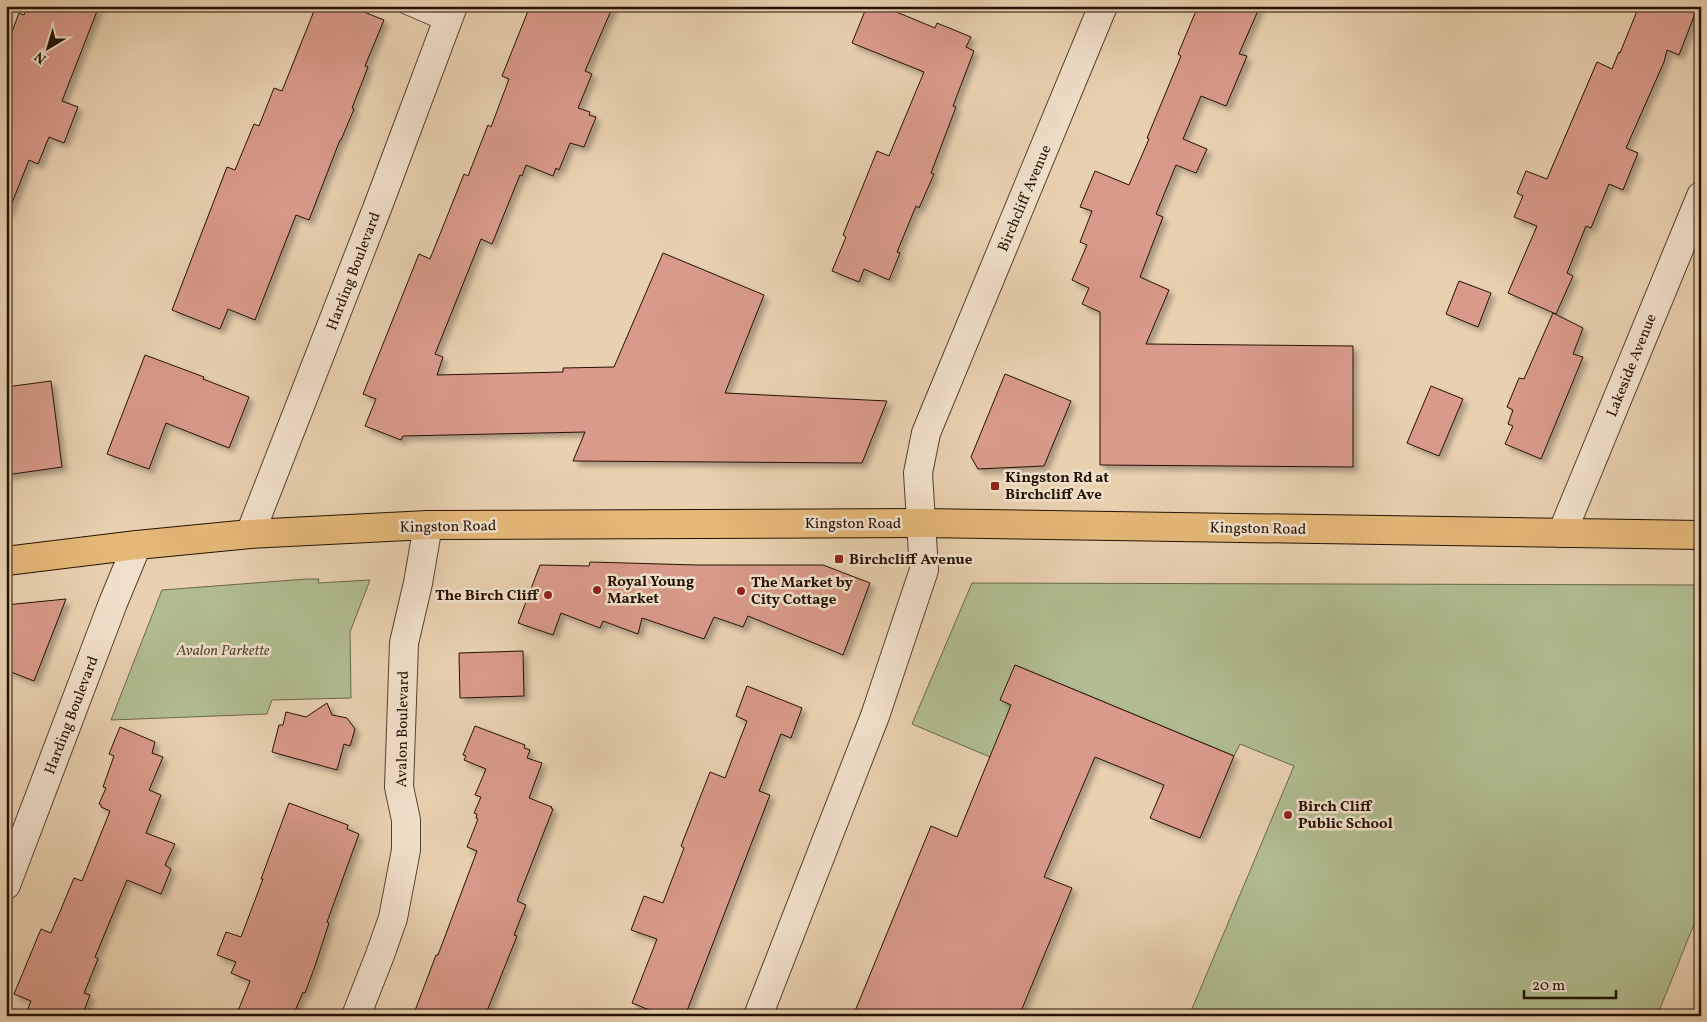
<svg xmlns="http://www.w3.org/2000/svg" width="1707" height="1022" font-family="Vollkorn,serif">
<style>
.green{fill:#b1bd90;stroke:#6a674a}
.building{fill:#d99a89;stroke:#241103;filter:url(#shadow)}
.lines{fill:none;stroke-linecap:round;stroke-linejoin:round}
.lane-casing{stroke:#55412e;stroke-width:16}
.street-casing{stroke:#55412e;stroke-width:30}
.primary-casing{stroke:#241103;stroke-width:30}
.lane{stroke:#f1e1cc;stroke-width:14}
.street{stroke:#f1e1cc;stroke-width:28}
.primary{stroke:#e4b878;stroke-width:28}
.poi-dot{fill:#8f2418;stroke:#f1e1cc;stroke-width:2}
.labels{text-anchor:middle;stroke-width:5;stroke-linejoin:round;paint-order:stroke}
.street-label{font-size:15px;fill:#241103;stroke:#f1e1cc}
.poi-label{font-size:15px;font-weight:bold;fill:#241103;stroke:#f1e1cc;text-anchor:start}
.park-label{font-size:15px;font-style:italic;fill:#554d34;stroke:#f1e1cc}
</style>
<defs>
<filter id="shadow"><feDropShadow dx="4.5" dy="4.5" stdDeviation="2.5" flood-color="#0004"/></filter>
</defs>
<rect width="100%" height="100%" fill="#e9d1b0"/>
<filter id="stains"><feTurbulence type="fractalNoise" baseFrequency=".004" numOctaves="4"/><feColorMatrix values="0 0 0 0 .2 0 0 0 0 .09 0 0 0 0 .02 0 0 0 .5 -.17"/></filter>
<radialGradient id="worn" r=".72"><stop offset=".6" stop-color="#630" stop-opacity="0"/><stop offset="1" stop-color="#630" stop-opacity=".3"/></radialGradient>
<g class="green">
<polygon points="307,579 319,579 318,583 370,580 350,632 351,698 272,700 267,714 111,720 162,590"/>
<polygon points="972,583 1701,585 1701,907 1657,1016 1189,1016 1294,766 1240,744 1234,756 1015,665 1015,706 990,757 912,724"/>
</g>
<g class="building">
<polygon points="28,6 99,6 62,101 78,107 64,143 49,137 38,164 29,160 8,213 6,213 6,36 10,37 19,13 24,15"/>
<polygon points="316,6 349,6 384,20 365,66 368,67 352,108 354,109 341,140 340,140 309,220 296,215 255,320 228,309 220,329 172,310 227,167 235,170 254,124 259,126 274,88 282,91"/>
<polygon points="530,6 613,6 585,71 592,74 578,108 590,112 589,115 596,117 584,147 570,143 559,170 556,168 553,176 526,165 522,176 520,175 492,244 481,239 435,354 443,357 437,375 563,372 563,368 614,367 663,253 764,295 725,393 887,401 862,463 573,461 585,432 403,436 401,440 365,426 376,399 363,394 419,254 430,259 464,174 468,176 488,125 491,127 509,79 502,76"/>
<polygon points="867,6 882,6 935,28 937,23 971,37 966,47 974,51 953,106 956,107 931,173 934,174 919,208 916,206 897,252 900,253 889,280 864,269 859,282 832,271 846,237 843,235 877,151 889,156 924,72 852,43"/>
<polygon points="1198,6 1260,6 1239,54 1247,56 1226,106 1201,96 1183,139 1207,149 1196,173 1176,165 1156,214 1163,217 1140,277 1169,290 1146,344 1353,346 1353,467 1100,465 1100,312 1082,304 1089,288 1072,280 1087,245 1080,242 1092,211 1080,207 1095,171 1129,185 1149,139 1147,138 1181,56 1178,54"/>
<polygon points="1639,6 1698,6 1679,55 1667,50 1664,62 1626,148 1638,153 1623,190 1609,184 1591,228 1586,226 1567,273 1573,276 1556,314 1508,293 1537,226 1514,217 1523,196 1517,193 1526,171 1547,179 1597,62 1612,69 1619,52 1620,53"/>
<polygon points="1459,281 1491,293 1478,327 1446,314"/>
<polygon points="1553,313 1583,328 1573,354 1583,357 1541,459 1505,444 1513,426 1508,424 1513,410 1507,407 1519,378 1524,379"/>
<polygon points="145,355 204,377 203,379 249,397 229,448 166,423 149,469 107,454"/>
<polygon points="1005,374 1071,401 1044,466 978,469 971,457"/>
<polygon points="51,381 62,467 6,475 6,387"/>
<polygon points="1431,386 1463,399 1439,456 1407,443"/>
<polygon points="590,562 697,565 823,565 870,583 843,655 748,616 743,627 714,617 704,639 642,618 638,634 603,621 600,628 561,613 553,635 518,623 540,565 589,566"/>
<polygon points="66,599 34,681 6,670 6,605"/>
<polygon points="523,651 524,696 460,698 459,653"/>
<polygon points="1015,665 1234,756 1200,838 1150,818 1164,785 1095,757 1044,877 1072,888 1019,1016 853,1016 931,826 957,837 1011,705 1000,700"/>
<polygon points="747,686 802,708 791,738 781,734 759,791 770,795 685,1016 664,1016 632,1003 657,939 631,930 644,896 663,903 684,848 681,846 710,772 725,778 747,721 736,716"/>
<polygon points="327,703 332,715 347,718 355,729 350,746 344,744 337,770 272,752 279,725 283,725 286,712 306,717"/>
<polygon points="475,726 525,745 524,748 530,750 527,758 542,763 529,798 552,807 551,808 553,809 517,901 526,905 514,935 517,936 485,1016 413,1016 436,955 438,955 477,851 467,847 478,819 476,818 477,814 474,813 481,797 475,795 486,769 464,760 466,756 463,755"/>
<polygon points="120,727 155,742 152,753 163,757 149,790 161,795 146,833 175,844 165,865 171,869 161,894 127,880 95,957 98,959 84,993 90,995 82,1016 25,1016 31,1001 14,994 41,929 51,933 74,878 82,881 110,811 101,807 101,805 99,804 106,788 103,787 114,756 109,754"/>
<polygon points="289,803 348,825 347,829 359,834 327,922 329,923 315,966 305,993 303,992 293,1016 236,1016 250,981 231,973 236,962 217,955 226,932 241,937 263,879 261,879"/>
</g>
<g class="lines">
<defs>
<polyline id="lane" points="404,6 446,24"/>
<g id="street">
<polyline points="1562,533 1701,196"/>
<polyline points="250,534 378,206 453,6"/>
<polyline points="6,885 113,603 137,545"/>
<polyline points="356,1016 380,955 393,918 406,850 406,820 399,787 404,643 418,583 428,525"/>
<polyline points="758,1016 875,716 924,570 918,473 926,433 1103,6"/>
</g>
<polyline id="primary" points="6,561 137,545 250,534 428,525 921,523 1701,535"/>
</defs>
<use href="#lane" class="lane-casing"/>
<use href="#street" class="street-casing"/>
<use href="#primary" class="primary-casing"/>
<use href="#lane" class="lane"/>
<use href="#street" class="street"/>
<use href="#primary" class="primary"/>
</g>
<g class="poi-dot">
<rect x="990" y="481" width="10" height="10" rx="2.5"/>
<rect x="834" y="554" width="10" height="10" rx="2.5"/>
<circle cx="597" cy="590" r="5"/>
<circle cx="741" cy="591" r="5"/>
<circle cx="548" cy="595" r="5"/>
<circle cx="1288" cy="815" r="5"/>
</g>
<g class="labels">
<g class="street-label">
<text transform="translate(1024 198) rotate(-67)" y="5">Birchcliff Avenue</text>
<text transform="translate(353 271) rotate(-69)" y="5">Harding Boulevard</text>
<text transform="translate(1631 365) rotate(-68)" y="5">Lakeside Avenue</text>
<text x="853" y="528">Kingston Road</text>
<text transform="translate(448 526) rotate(-1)" y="5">Kingston Road</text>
<text transform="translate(1258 528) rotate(1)" y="5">Kingston Road</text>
<text transform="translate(71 715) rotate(-69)" y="5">Harding Boulevard</text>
<text transform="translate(402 729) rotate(-89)" y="5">Avalon Boulevard</text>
</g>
<g class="poi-label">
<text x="1005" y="482">Kingston Rd at<tspan x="1005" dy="17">Birchcliff Ave</tspan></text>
<text x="849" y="564">Birchcliff Avenue</text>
<text x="607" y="586">Royal Young<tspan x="607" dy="17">Market</tspan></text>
<text x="751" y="587">The Market by<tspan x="751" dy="17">City Cottage</tspan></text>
<text x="538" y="600" text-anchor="end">The Birch Cliff</text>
<text x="1298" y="811">Birch Cliff<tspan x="1298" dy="17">Public School</tspan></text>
</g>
<g class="park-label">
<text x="223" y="655">Avalon Parkette</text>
</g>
</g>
<rect width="1707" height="1022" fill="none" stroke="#e9d1b0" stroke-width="25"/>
<rect x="8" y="8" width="1692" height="1007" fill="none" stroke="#241103" stroke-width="2.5"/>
<rect x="12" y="12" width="1682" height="997" fill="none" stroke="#241103"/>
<g transform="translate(48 48) rotate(218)" stroke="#f1e1cc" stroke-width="4" paint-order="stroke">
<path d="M0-4L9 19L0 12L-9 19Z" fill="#241103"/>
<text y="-8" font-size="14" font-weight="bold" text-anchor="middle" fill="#241103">N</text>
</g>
<path d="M1524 990v8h92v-8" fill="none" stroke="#241103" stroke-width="2.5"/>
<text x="1532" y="990" font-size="15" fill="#241103" stroke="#f1e1cc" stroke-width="4" paint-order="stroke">20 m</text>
<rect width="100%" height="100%" filter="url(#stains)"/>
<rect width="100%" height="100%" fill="url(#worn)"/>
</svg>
